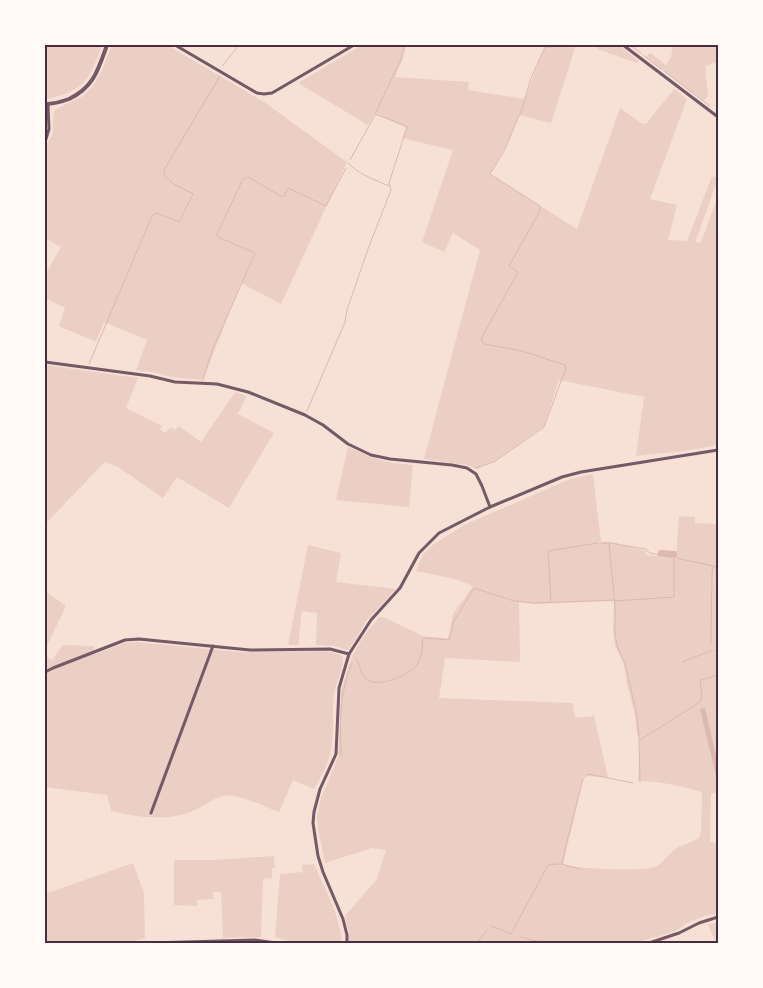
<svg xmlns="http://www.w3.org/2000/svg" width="763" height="988" font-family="Ubuntu,sans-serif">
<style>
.green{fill:#ebcfc5;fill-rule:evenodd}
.water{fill:#dcb8b0}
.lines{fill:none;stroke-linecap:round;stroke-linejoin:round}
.stream{stroke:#dcb8b0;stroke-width:1}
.minor{stroke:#755966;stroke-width:3}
.tertiary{stroke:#755966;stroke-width:4}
.neatline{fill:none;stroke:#4a2c40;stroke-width:2}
</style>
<rect width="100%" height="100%" fill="#f7e1d7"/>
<g class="green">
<path d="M45,45h57c-12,34 -18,46 -55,54h-2z"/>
<polygon points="112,45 167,45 264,102 347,162 281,304 241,283 203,380 170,377 157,373 136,370 147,340 104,322 96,342 59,326 65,308 45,298 45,275 61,247 45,238 45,148 53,133 53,114 55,110 60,107 83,96 93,86 102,70"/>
<polygon points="362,45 406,45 403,59 395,77 469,82 468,90 525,99 545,45 576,45 551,123 519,115 507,144 490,174 577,229 620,108 641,123 646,124 674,89 687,99 650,199 677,205 668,240 687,241 712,176 718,178 695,243 701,242 718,196 718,445 684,451 636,456 644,397 559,380 544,426 494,462 477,469 467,465 424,459 480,250 453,233 444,252 422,242 453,150 402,138 406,128 375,113 368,125 298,83"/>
<polygon points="600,45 618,45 639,61 637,63 597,49"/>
<polygon points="673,45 718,45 718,62 705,66 708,96 703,101 646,57 650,53 666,65 671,57"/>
<polygon points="45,365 138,378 126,408 162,426 160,429 165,433 171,427 175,430 179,426 201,442 235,392 247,396 238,414 274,433 229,508 177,477 163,498 118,467 105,462 45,524 45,441 48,438 45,435"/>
<polygon points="348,447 371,457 391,463 413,465 409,507 336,500"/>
<path d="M593,474l8,68 7,-1 38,10 -1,4 31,3 3,-42 16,1v6l21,1v-11h2v138l-3,2 3,6v133l-7,2 -1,48 8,1v71l-11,1 -20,8 -8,6 -8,4 -38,10h-284v-11l-4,-16 32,-37 9,-29 -14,-2 -47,15 -7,-34 -1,-14 4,-17 17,-41 3,-67 11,-34 11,-19 16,-20h4l40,19 25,2 5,-24 20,-28 -18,-7 -39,-8 6,-15 9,-10 33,-21 106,-46zM614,601l-1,30 2,14 9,19 3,20 8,31 2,19 3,6 -2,41c24,0 41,5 64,11l-1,40 -2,6c-7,5 -18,6 -25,12 -6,4 -10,13 -17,16 -14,7 -77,2 -94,-1l21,-89 24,1 -14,-61 -19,2 -2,-15 -134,-5 6,-40 75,4 -1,-60 14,2z"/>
<polygon points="308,545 341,553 336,582 396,589 367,620 350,648 347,650 335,646 316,645 317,613 302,611 298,645 288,645"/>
<polygon points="45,591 66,606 45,650"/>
<path d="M136,642l103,10 77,-1 16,1 9,3 2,2c0,13 -7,25 -9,38 -3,21 2,45 -6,66 -3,10 -9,19 -14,28l-21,-9 -14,32c-14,-5 -42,-19 -56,-16 -12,3 -23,13 -35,17 -24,8 -52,4 -77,-2l-4,-16 -62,-8v-131l7,4 11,-15 31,1 1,8 30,-11z"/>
<polygon points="274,856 275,868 272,868 272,878 263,879 261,937 223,938 221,892 213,892 213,899 197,900 197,906 174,905 174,860 213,860"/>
<polygon points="133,863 144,893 145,938 126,943 45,943 45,894"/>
<path d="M314,864c11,25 26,51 28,79h-46l-21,-6 5,-63 23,-2 -1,-7z"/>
<polygon points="718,923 718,943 716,943 708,924"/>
</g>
<g class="water">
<polygon points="660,550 676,551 677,554 677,557 672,558 658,556 658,552"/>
<polygon points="705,708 718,764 718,784 700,709"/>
</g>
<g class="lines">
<g class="stream">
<polyline points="630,45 641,53"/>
<polyline points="643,55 661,69"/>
<polyline points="223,65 239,45"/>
<polyline points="664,71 710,106"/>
<polyline points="350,160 375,115"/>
<path d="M348,163c10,11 27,17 41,23"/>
<polyline points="89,364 152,216 157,213 179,222 193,194 174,184 164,175 164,170 220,76"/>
<polyline points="203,380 212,351 255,253 218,237 217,234 243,179 248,177 281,196 284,196 288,188 326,206 346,168"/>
<polyline points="307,411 345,322 347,310 368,249 391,190 389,183 407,127 404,125 375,114 400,61 405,45"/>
<polyline points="475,468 494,462 544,427 566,368 565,365 522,351 485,344 482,342 482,337 518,272 509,266 540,211 540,206 490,174 504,151 522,109 531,78 546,45"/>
<polyline points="601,543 609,544 610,543 645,549 650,553 660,555"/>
<polyline points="609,544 615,606 615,633 617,646 625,664 636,711 639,736 640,782"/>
<polyline points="676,558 718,567"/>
<polyline points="551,601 548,551 598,543"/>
<polyline points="615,601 674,597 674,558"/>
<polyline points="711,644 712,572 713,567"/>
<polyline points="716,655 718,659"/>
<path d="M355,658c6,6 5,16 11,21 13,10 42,-4 51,-14 5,-7 5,-19 6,-27l26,2 5,-19 20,-33 40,13 21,2 80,-3"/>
<polyline points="682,662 713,650"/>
<polyline points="640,740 700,702 702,697 700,681 701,680 718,675"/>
<path d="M341,756c-1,-32 -2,-63 11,-93"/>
<polyline points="562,864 580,869"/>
<polyline points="491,926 511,934 548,865 557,864 562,864 565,849 583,779 588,774 633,783"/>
<polyline points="521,937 536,941 555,943"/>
<polyline points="477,943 487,930"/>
</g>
<g class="minor">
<polyline points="175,45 257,93 264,94 272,93 354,45"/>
<polyline points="623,45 718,117"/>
<polyline points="45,142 49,129 48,105"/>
<polyline points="45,362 150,376 175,382 217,384 248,392 305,415 323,425 348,444 371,455 390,459 452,465 467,468 476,474 482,486 490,507"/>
<polyline points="45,672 53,668 125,640 139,639 250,650 330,649 349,654"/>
<polyline points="151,813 213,646"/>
<polyline points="150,943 255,940 276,943"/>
<polyline points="347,943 347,935 343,919 323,872 318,856 313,823 314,812 320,789 336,754 339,688 349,654 371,620 400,588 419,553 439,533 490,507 562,477 581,472 718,450"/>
<polyline points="649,943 679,933 699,923 718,917"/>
</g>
<path class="tertiary" d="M45,104c8,0 16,-2 24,-5 25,-12 29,-29 38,-54"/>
</g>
<rect width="763" height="988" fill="none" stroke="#fffaf5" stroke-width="92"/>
<rect x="46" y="46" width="671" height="896" class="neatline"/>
</svg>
